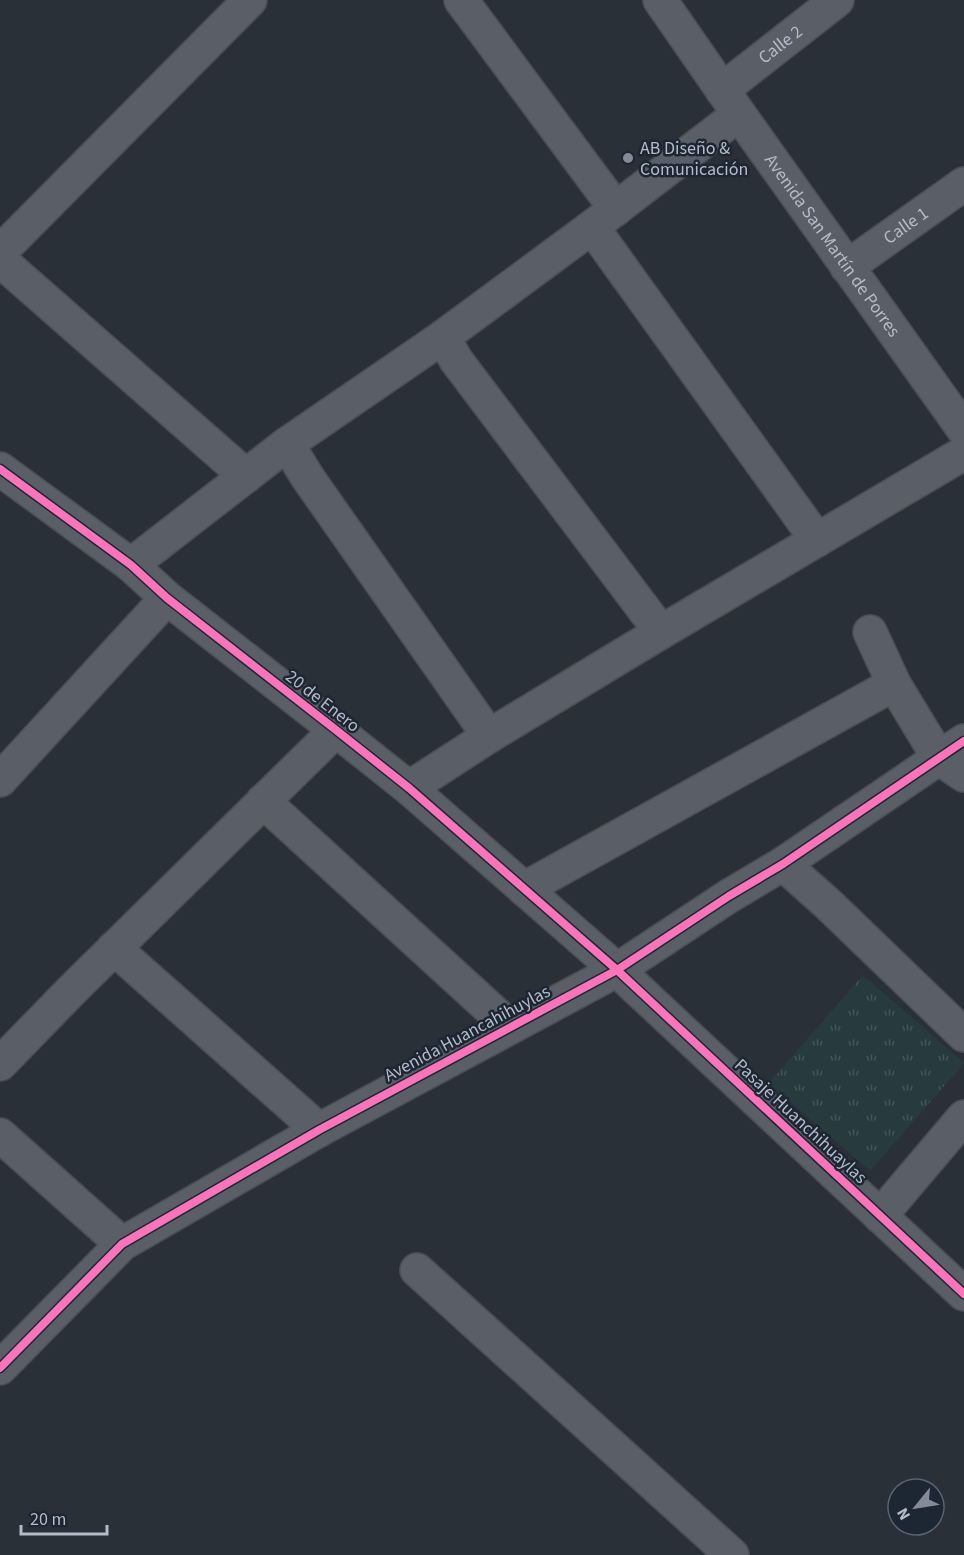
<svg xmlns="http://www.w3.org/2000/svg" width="964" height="1555" font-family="'Source Sans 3',sans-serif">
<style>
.grass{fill:url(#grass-tufts)}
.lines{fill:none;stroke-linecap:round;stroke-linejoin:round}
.minor-casing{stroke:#484c53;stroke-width:36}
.minor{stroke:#5a5e66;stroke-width:33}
.cycleway-casing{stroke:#1d2633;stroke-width:11}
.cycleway{stroke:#fb73b8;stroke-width:8}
.poi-dot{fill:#848b96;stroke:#1d2633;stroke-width:2}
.labels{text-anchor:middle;stroke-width:5;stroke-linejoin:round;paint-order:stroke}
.street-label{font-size:18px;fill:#b4bcc9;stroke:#1d2633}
.poi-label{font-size:18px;fill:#b4bcc9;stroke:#1d2633;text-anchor:start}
</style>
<defs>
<pattern id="grass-tufts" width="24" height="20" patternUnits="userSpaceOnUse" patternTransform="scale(1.5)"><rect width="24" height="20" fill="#273a3e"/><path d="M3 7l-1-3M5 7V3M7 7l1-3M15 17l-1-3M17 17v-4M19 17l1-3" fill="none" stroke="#445559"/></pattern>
</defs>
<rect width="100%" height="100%" fill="#2a3038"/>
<polygon class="grass" points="863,975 964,1063 870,1171 769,1083"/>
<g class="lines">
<defs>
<g id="minor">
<polyline points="461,0 616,209"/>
<path id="s1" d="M660,0l79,114 225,316"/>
<path id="s2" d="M722,90l115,-90"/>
<polyline points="592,227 817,540"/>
<polyline points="0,252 250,0"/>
<polyline points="0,260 246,476"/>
<path id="s3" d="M847,267l117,-83"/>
<polyline points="443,337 456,360 661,632"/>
<polyline points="287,444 308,478 489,736"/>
<polyline points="0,469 131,565 167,598 336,730 409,788 617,970 964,1294"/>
<polyline points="131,565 287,444 443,337 592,227 739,114"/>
<polyline points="870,632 894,684 939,758 964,775"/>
<polyline points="0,780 167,598"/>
<polyline points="409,788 489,736 661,632 964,453"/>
<polyline points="263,801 510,1027"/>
<polyline points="783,864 828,904 964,1035"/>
<polyline points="524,889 894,684"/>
<polyline points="114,948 319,1130"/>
<polyline points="0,1064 71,991 336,730"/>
<polyline points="0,1135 122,1244"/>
<polyline points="880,1216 964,1117"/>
<polyline points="417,1270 732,1555"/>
<polyline points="0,1368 122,1244 319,1130 617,970 729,896 783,864 964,741"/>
</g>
</defs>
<use href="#minor" class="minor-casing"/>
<use href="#minor" class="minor"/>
<defs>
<g id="cycleway">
<polyline points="0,469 131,565 167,598 336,730 409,788 617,970 964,1294"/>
<polyline points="0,1368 122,1244 319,1130 617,970 729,896 783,864 964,741"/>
</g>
</defs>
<use href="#cycleway" class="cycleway-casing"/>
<use href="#cycleway" class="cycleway"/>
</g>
<circle class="poi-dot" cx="628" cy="158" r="6"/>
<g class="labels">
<g class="street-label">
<text dy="6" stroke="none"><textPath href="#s2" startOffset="74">Calle 2</textPath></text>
<text dy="6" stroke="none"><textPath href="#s3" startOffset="72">Calle 1</textPath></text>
<text dy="6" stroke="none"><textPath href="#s1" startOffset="300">Avenida San Martín de Porres</textPath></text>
<text transform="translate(323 701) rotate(38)" y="6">20 de Enero</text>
<text transform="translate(467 1033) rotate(-28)" y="6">Avenida Huancahihuylas</text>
<text transform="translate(801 1121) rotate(43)" y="6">Pasaje Huanchihuaylas</text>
</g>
<g class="poi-label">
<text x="640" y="154">AB Diseño &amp;<tspan x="640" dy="21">Comunicación</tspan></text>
</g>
</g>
<g transform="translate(916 1507) rotate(240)"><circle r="28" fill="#1d2633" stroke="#59626f" stroke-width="1.5"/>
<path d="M0-4.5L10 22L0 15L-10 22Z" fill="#848b96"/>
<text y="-9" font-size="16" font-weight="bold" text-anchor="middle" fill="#b4bcc9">N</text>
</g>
<path d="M21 1525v9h86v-9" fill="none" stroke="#b4bcc9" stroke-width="3"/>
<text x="30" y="1525" font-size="18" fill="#b4bcc9" stroke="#1d2633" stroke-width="4.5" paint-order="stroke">20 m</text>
</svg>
